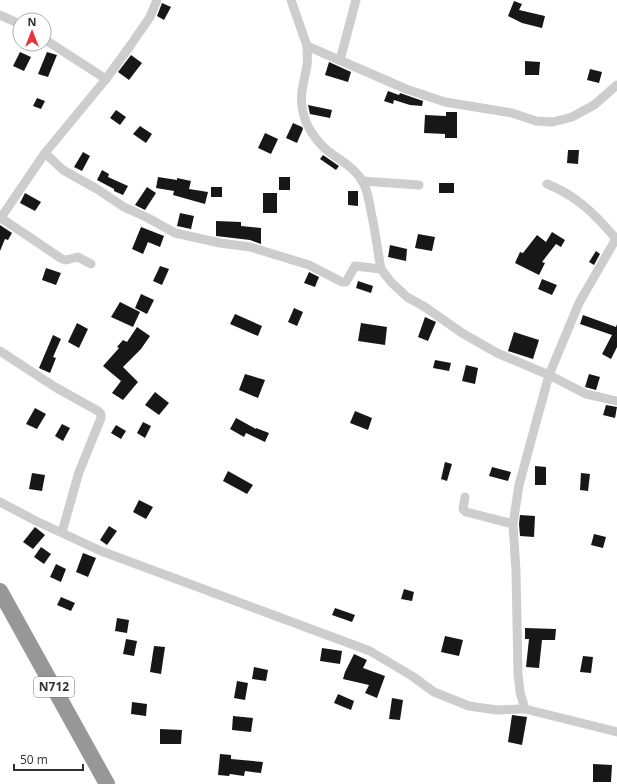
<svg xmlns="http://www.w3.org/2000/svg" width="617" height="784" font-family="'Open Sans',sans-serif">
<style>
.building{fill:#171717}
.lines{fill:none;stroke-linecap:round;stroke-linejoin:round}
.street{stroke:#cdcdcd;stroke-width:9}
.highway{stroke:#979797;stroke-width:16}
.labels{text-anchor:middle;stroke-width:4;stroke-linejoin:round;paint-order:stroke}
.shield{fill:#fff;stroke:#6e6e6e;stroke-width:1}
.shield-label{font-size:12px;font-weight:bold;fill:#303030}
</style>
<rect width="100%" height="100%" fill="#fff"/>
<g class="building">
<polygon points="514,1 522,4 519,10 545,16 542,28 522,23 508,16"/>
<polygon points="162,3 171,7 164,20 157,16"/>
<polygon points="20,52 31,57 24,71 13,66"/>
<polygon points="47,52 57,55 48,77 38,74"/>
<polygon points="131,55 142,63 129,80 118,72"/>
<polygon points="525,61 540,62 539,75 525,75"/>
<polygon points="329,62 351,72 348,82 325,75"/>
<polygon points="590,69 602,72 599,83 587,80"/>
<polygon points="388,91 399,95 400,93 423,101 422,106 410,105 394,100 393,104 384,101"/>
<polygon points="37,98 45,101 41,109 33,106"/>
<polygon points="308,105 332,110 330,118 310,114"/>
<polygon points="116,110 126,117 120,125 110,118"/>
<polygon points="446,112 457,112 457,138 445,138 445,134 424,133 425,115 446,116"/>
<polygon points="293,123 302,127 303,129 297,143 286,138"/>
<polygon points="140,126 152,134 146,143 133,134"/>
<polygon points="265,133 278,139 271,154 258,148"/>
<polygon points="568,150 579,150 578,164 567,163"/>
<polygon points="83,152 90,156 82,171 74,167"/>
<polygon points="323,155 339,166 336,170 320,159"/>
<polygon points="102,170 109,174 108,177 128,186 123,195 114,191 114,189 97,180"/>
<polygon points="158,177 177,180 177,178 191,181 189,189 208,192 205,204 173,195 174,191 156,188"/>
<rect x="279" y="177" width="11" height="13"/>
<rect x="439" y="183" width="15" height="10"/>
<polygon points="147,187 156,193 145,210 135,205"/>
<rect x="211" y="187" width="11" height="10"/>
<polygon points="348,191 358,191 358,206 348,205"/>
<polygon points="25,193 41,202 35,211 20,203"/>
<rect x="263" y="193" width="14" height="20"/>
<polygon points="180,213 194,216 191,229 177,226"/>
<polygon points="216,221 241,222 241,226 261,228 261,244 250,240 216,236"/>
<polygon points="0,225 12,233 8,240 5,239 0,251"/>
<polygon points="141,227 164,236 160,247 148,242 143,254 132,249"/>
<polygon points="552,232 565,240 561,247 556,244 542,262 545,263 539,275 515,263 520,252 523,253 537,235 546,242"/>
<polygon points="418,234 435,237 432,251 415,248"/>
<polygon points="390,245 407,249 406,261 388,257"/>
<polygon points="596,251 600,254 594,265 589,262"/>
<polygon points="160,266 169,269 162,285 153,281"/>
<polygon points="46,268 61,273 56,285 42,280"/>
<polygon points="309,272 319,277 315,287 304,283"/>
<polygon points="542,279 557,285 552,295 538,289"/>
<polygon points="358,281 373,286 371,293 356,288"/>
<polygon points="141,294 154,300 147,314 135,308"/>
<polygon points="120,302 140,312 133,327 111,317"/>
<polygon points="294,308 303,312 297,326 288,322"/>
<polygon points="235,314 262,326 258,336 230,324"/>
<polygon points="583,315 616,327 617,324 617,347 611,359 602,354 612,335 580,324"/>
<polygon points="425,317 436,322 428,341 418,337"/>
<polygon points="77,323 88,329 79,348 68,342"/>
<polygon points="361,323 387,327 385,345 358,341"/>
<polygon points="137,327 150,336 141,349 123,367 138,382 123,400 112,393 121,381 103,366 119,348 117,347 123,340 127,342"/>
<polygon points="514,332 539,340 533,359 508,351"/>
<polygon points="53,335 61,339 53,357 56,358 50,373 39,368"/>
<polygon points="435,360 451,363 449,371 433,368"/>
<polygon points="466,365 478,368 475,384 462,381"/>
<polygon points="245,374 265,380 258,398 239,390"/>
<polygon points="589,374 600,377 596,390 585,387"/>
<polygon points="155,392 169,403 159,415 145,405"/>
<polygon points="606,405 617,407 615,418 603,415"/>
<polygon points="35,408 46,414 37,429 26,424"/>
<polygon points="355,411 372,418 368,430 350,423"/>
<polygon points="236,418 256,429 256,428 269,433 265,442 246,433 244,437 230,429"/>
<polygon points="143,422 151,426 145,438 137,433"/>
<polygon points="62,424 70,428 63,441 55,436"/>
<polygon points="116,425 126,431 121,439 111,433"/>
<polygon points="445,462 452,464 447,481 441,479"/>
<polygon points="535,466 546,467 546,485 535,485"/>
<polygon points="492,467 511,472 508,481 489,476"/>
<polygon points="228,471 253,485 247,494 223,481"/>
<polygon points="32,473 45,475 42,491 29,489"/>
<polygon points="581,473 590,474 588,491 580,490"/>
<polygon points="139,500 153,507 146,519 133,512"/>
<polygon points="520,515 535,516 534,537 520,536 519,524"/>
<polygon points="109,526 117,531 107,545 100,540"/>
<polygon points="35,527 45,535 33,549 23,542"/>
<polygon points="594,534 606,537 603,548 591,545"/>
<polygon points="41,547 51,554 44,564 34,557"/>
<polygon points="83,553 96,558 88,577 76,572"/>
<polygon points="56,564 66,569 61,582 50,577"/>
<polygon points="404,589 414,592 412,601 401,599"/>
<polygon points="61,597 75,603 71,611 57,605"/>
<polygon points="335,608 355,615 352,622 332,615"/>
<polygon points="117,618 129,620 127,633 115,631"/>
<polygon points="525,628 556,629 555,640 542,640 539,668 526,667 529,639 525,639"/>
<polygon points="445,636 463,640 459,656 441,652"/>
<polygon points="126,639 137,641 134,656 123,654"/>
<polygon points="154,646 165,647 161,674 150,672"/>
<polygon points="322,648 342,651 340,664 320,661"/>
<polygon points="354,654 367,660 363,668 385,676 377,698 365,693 369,685 343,679 345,672"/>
<polygon points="583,656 593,657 591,673 580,672"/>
<polygon points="254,667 268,670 266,681 252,679"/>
<polygon points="237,681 248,683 245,700 234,698"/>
<polygon points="338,694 354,701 351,710 334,703"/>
<polygon points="392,698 403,700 400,720 389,719"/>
<polygon points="132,702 147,704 146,716 131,714"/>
<polygon points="512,715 527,717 522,745 508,742"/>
<polygon points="233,716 253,718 251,732 232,730"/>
<polygon points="160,729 182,730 181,744 160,744"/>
<polygon points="220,754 231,755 231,759 263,762 261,773 245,771 244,776 230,774 229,776 218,775"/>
<polygon points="593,764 612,765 611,782 593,782"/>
</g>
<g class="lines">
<g class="street">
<polyline points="291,0 307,46 406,89 445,102 512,113 536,121 553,122 572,117 594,105 617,85"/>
<polyline points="0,15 20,24"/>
<polyline points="44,39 106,79"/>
<path d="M307,46c0,6 1,13 0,19 -3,19 -9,31 -3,51 4,14 16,30 28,38 10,7 19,12 26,21 11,13 11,30 15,46 3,16 5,32 8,48"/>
<polyline points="340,60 356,0"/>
<polyline points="45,153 63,170 97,189 124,207 148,218 175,233 220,243 250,247 309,265 342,282 346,282 355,266 381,269 391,282 407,297 425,307 462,333 497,353 549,375 586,394 617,401"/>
<polyline points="362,181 419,185"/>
<path d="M547,184c29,11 49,31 69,55"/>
<polyline points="1,218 62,259 66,260 78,257 91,264"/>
<polyline points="0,219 45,153 106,79 130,46 150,17 157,0"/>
<polyline points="617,237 579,303 549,375 519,485 513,524 516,571 518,674 520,692 525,709 617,732"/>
<polyline points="0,351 55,387 98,411 101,414 101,418 79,472 62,532"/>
<polyline points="465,497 463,509 466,512 513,524"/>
<polyline points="0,502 36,521 101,551 370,651 412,676 434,692 469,706 497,710 525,709"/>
</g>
<polyline class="highway" points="0,591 107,784"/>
</g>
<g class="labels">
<rect class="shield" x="34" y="677" width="40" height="20" rx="3"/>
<g class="shield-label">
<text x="54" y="691">N712</text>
</g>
</g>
<g transform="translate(32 32)"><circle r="19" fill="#ffffff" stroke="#acacac"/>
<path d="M0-3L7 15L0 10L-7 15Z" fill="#e4353c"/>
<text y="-6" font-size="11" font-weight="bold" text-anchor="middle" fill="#303030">N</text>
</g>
<path d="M14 764v6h69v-6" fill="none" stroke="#303030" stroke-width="2"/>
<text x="20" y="764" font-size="12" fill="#303030" stroke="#ffffff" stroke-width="3" paint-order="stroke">50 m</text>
</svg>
